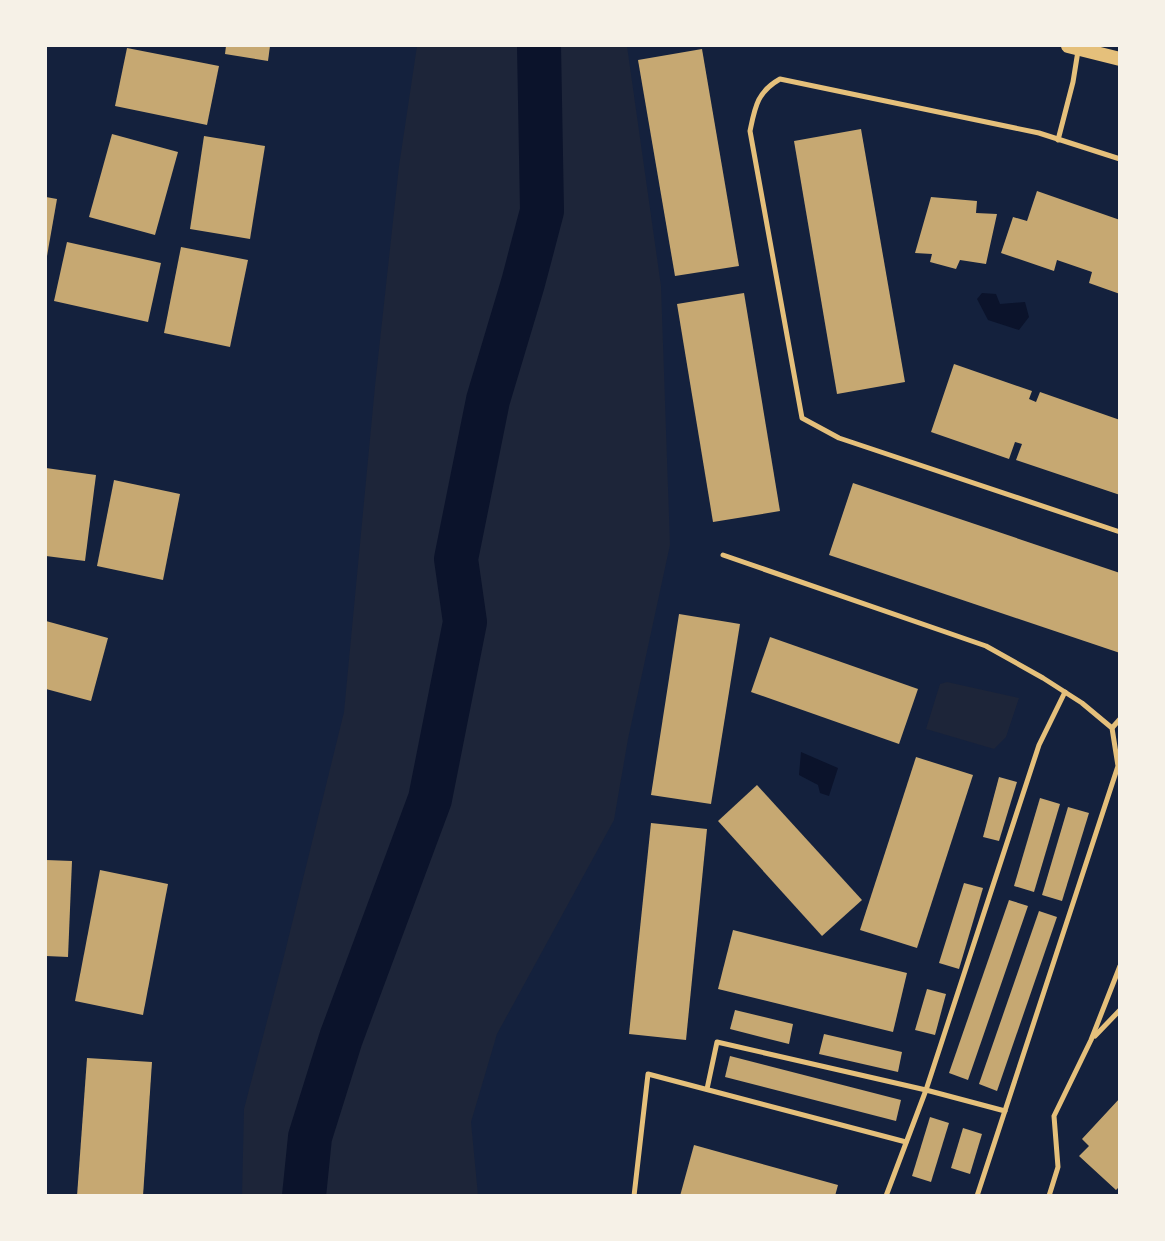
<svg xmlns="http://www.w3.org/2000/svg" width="1165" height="1241" font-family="Inter,sans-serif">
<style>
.green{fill:#1d2539}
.water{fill:#0b132b}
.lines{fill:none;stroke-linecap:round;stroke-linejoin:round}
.river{stroke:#0b132b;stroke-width:44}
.building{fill:#c6a872}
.service{stroke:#e5c07b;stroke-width:5}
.secondary{stroke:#e5c07b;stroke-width:14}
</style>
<rect width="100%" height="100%" fill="#14213d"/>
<g class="green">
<polygon points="417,46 627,46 661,286 670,545 628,739 614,820 497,1034 471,1122 478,1195 242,1195 244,1109 284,956 344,712 375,386 399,166"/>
<polygon points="947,682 1019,698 1006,737 994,749 926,729 940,684"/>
</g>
<g class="water">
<polygon points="982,293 996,294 1000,304 1025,302 1029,317 1019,330 988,320 977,299"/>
<polygon points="801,752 838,768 829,796 820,793 818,785 799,775"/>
</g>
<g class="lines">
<polyline class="river" points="304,1196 310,1137 341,1038 430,799 465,622 456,559 488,400 523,283 542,211 539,46"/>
</g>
<g class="building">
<polygon points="226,46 270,46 268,61 225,54"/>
<polygon points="127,48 219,66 207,125 115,106"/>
<polygon points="702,49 739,266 675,276 638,60"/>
<polygon points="861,129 905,382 837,394 794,141"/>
<polygon points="112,134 178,152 155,235 89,217"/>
<polygon points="204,136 265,146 250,239 190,229"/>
<polygon points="1037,191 1120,220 1120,294 1089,283 1092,272 1057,260 1054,271 1001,253 1013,217 1027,221"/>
<polygon points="46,197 57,199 47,256 46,255"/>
<polygon points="931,197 977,201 976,213 997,214 986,264 960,260 956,269 930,262 932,254 915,253"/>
<polygon points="67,242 161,263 148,322 54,301"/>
<polygon points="181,247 248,260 230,347 164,333"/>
<polygon points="744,293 780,511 713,522 677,304"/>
<polygon points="954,364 1032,391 1029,399 1036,402 1040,392 1120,420 1120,495 1016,460 1022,444 1015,442 1009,459 931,432"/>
<polygon points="46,468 96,475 85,561 46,556"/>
<polygon points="114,480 180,494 163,580 97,566"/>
<polygon points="853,483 1120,573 1120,653 829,555"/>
<polygon points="679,614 740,624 711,804 651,795"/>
<polygon points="46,621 108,638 91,701 46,689"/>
<polygon points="770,637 918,689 899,744 751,692"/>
<polygon points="916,757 973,775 917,948 860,930"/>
<polygon points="999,777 1017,782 999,841 983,837"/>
<polygon points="757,785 862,900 822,936 718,821"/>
<polygon points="1040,798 1060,804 1034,892 1014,886"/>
<polygon points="1068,807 1089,813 1062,901 1042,895"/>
<polygon points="651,823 707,829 686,1040 629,1034"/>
<polygon points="46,860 72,861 68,957 46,956"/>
<polygon points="100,870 168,884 143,1015 75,1001"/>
<polygon points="964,883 983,888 959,969 939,963"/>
<polygon points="1009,900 1028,906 968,1080 949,1073"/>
<polygon points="1039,911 1057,917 997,1091 979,1084"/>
<polygon points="733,930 907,973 893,1032 718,989"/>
<polygon points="927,989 946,994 935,1035 915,1030"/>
<polygon points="735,1010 793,1024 789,1044 730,1029"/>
<polygon points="824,1034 902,1052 898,1072 819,1054"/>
<polygon points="730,1056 901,1100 896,1121 725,1077"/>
<polygon points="87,1058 152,1062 143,1196 77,1196"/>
<polygon points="1120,1098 1120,1186 1116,1190 1079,1156 1089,1146 1082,1139"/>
<polygon points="930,1117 949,1123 931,1182 912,1176"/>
<polygon points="963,1128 982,1134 970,1174 951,1168"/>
<polygon points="694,1145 838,1185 835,1196 680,1196"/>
</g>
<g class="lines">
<g class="service">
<polyline points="1058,140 1073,82 1078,51"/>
<path d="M1120,159l-81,-26 -259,-54c-23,13 -25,28 -30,52l52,287 37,20 281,94"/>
<polyline points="723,555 986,646 1043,678 1082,703 1112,728 1118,766 977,1196"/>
<polyline points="1112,728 1120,719"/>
<polyline points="1095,1036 1120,1010"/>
<polyline points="707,1089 717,1042 926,1090 1005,1111"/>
<polyline points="634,1196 648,1074 906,1142"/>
<polyline points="886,1196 926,1090 1039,745 1065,692"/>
<polyline points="1049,1196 1058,1167 1054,1116 1091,1040 1120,966"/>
</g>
<polyline class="secondary" points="1068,46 1120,59"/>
</g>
<rect width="1165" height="1241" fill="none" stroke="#f6f1e7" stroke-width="94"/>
</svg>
